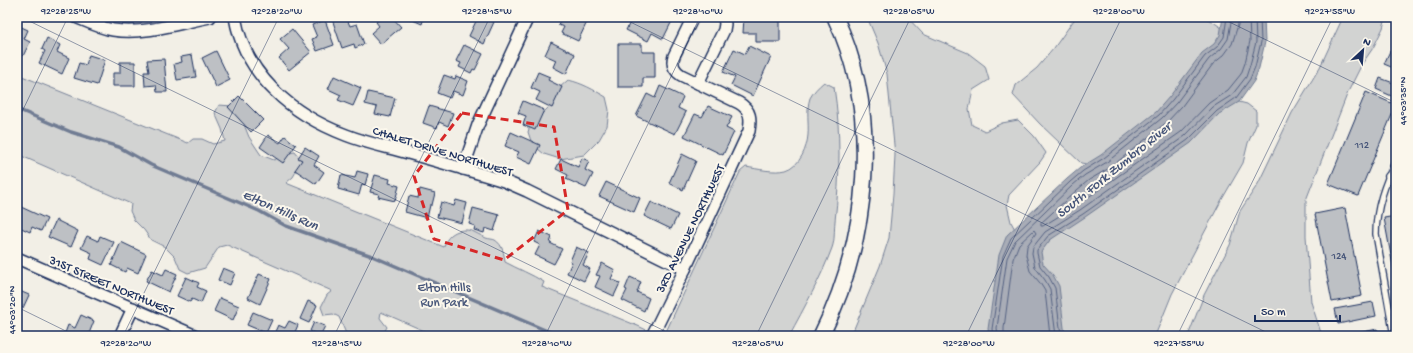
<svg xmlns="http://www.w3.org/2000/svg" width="1413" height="353" font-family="'Gochi Hand',sans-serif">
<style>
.green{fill:#d2d3d2;stroke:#768198}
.water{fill:#a9adb7;stroke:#707b93}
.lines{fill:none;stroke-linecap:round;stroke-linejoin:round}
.shore{stroke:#546182;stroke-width:1}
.stream{stroke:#707b93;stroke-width:3.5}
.building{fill:#bdc0c4;stroke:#1b2f5e}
.lane-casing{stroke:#1b2f5e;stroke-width:8}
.street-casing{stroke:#1b2f5e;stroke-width:14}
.secondary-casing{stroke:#1b2f5e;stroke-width:18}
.lane{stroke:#fbf7ec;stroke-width:5.5}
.street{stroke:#fbf7ec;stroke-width:11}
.secondary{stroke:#fbf7ec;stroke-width:15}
.marked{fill:none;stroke:#d62828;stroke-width:3;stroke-dasharray:8 5;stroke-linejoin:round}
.ticks{fill:none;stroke:#1b2f5e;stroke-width:1;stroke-opacity:0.45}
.labels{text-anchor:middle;stroke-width:4;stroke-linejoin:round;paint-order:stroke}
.number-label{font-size:11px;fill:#445378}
.street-label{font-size:13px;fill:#1b2f5e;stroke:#fbf7ec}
.park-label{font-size:13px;fill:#49587b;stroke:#fbf7ec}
.water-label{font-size:14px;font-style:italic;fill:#465579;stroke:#fbf7ec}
.neatline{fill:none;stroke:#1b2f5e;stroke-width:1.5}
.ticks-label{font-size:10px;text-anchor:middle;fill:#1b2f5e}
</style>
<rect width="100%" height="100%" fill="#f2efe6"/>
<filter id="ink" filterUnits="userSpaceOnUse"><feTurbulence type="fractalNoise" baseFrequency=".025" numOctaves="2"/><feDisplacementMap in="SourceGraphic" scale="8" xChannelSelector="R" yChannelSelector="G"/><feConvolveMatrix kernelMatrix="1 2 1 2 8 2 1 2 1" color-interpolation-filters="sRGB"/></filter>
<g filter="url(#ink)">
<g class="green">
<polygon points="867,17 907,17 923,34 968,53 985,66 989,80 973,90 969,109 972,125 985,131 1002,123 1018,120 1034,136 1046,153 1040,162 1009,195 1007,205 1011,222 1017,233 992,336 851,336 880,266 889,238 893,194 895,155 887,74 878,43"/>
<path d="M1076,17h127c14,6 23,14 33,24l-138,125 -17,-3 -41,-39 -27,-29 3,-10 21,-17 17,-20z"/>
<polygon points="1343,17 1386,17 1383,28 1373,48 1362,64 1348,92 1306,200 1306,236 1311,302 1322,336 1188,336 1204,295 1230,245 1240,211 1258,184 1292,113 1320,67"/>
<path d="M17,74l171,69 5,-4h9l11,5 12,-3 -3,-12 -7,-16 4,-8 13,1 9,11 8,20 12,18 13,5 13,-7 8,-1 7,9 -9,16 -7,6 158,64c2,-12 15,-20 28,-16 5,2 9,5 14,7 3,1 7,1 9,2 8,5 9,14 10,22 13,7 26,12 39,20l-2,5 96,39 21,10h-223l-55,-24 -1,6 7,9 -5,9h-6l-7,-2 -2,2h-20l-8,-19 -6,-3 -9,1 -3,-8 6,-12 5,-4 -105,-46 -8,2 -14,21 -17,5 -8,-4 -5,-12 -10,-10 -14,-7 -7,-10 -10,-10 -4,-9 1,-7 -114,-50z"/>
<path d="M568,80c14,3 26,10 38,17l3,13 -2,16 -8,14 -15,15 -24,4 -16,-5 -12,-10 -4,-12 4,-12 10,-6 13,-13 4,-13z"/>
<path d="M824,82l10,5c7,44 6,90 1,134 -1,9 0,19 -3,27 -11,30 -28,60 -43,88h-125l76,-164 6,-5c12,2 28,6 40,3 14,-4 21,-22 22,-35 1,-12 -2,-25 2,-37 3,-6 9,-12 14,-16z"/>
<polygon points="1239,102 1247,104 1256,111 1256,125 1248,143 1243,163 1221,201 1172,294 1155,336 1058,336 1037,266 1040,252 1050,240 1217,108"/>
</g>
<polygon class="water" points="1223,17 1264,17 1265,42 1259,68 1254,81 1239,102 1219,114 1191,143 1085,217 1050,240 1041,252 1043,264 1053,275 1059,286 1065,336 990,336 988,329 999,255 1007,235 1067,179 1080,168 1101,155 1156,112 1170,96 1202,53 1214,44 1220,35"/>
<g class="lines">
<g class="shore">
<polyline points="1238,17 1238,25 1232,44 1224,55 1213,64 1182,106 1167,122 1111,167 1089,180 1077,190 1041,223 1041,226 1043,226 1077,205 1181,132 1209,103 1228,90 1241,74 1245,63 1250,41 1249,17"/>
<polyline points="993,336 992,329 1003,256 1011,238 1070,182 1083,171 1104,158 1159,115 1173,99 1205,56 1217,47 1224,37 1227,17"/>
<polyline points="998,336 997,328 1007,258 1015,241 1073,185 1085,175 1107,162 1162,118 1177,102 1209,59 1221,49 1228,39 1232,17"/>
<polyline points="1004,336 1004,328 1013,259 1019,244 1034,230 1036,233 1027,246 1026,255 1030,271 1040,283 1045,291 1050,336"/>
<polyline points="1056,336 1050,289 1045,280 1035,267 1032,253 1033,247 1045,232 1080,210 1185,136 1213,107 1232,95 1246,77 1250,65 1256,42 1255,17"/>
<polyline points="1061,336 1055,288 1049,277 1040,266 1037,253 1037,250 1048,236 1083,214 1188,140 1217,111 1236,98 1250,79 1255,67 1261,42 1260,17"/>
</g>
<polyline class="stream" points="17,109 71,132 119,147 151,165 259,211 286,226 372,256 559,336"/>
</g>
<g class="building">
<polygon points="337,17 346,17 350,26 357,24 364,44 355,48 354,44 342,48 332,19"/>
<polygon points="382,17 392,17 401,27 381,44 371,33 379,26 376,22"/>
<polygon points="409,17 424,17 422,24 408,18"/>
<polygon points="478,17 483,17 494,22 484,44 469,36"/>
<polygon points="561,17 585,17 584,20 587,22 578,41 561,33 564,27 558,25"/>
<polygon points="633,17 674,17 663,39 652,33 648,41 626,30"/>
<polygon points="744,17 780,17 780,42 756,42 756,33 743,33"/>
<polygon points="325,20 334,45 317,51 312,39 317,37 312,25"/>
<polygon points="17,25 28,30 24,39 30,42 23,56 17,52"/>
<polygon points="292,29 311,52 289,70 279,58 289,49 280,39"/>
<polygon points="1396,31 1396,46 1392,45"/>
<polygon points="47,38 60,45 57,52 69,58 62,74 39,63 45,51 42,49"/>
<polygon points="551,42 575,54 566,74 553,67 556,60 545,55"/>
<polygon points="618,44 642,44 642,52 655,52 655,78 643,78 643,87 618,87"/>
<polygon points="464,45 483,54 475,70 473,69 471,73 459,67 461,63 456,61"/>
<polygon points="749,46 771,57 753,96 731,85 735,77 723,72 734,49 745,54"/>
<polygon points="216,51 230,80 216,87 202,58"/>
<polygon points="1390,51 1396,54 1396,69 1384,64"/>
<polygon points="89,55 105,60 97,85 74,78 79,63 86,65"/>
<polygon points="192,55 196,77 177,80 174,64 182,62 181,57"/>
<polygon points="164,59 167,92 157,92 156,85 145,86 144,72 149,72 147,60"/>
<polygon points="120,62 135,62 135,86 113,86 113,73 120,73"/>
<polygon points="538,72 550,77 548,80 562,87 552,108 536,100 540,92 531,88"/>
<polygon points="444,75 455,79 456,76 468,81 463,95 453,91 450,98 437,93"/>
<polygon points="334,76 361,88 353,106 338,100 341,95 328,89"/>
<polygon points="1380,78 1396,84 1396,98 1376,89"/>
<polygon points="660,86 683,97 678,108 686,112 675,134 636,116 647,94 655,98"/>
<polygon points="368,92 395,98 390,117 375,114 377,107 365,104"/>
<polygon points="1366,92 1396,105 1358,196 1328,184"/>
<polygon points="239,96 263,120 251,132 228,107"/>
<polygon points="523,101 544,110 535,130 523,125 526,116 518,113"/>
<polygon points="429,106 453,113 448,126 439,122 437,128 423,123"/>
<polygon points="708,106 732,117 726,128 734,132 723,155 684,136 695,114 702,117"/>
<polygon points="511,132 540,145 531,164 516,157 519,152 505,146"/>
<polygon points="268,135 280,143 285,136 296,145 283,163 260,147"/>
<polygon points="305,147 319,156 314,165 324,172 316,184 295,170 302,160 298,158"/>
<polygon points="682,154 696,161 683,190 669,183"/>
<polygon points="582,158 589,161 585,170 593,174 586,188 566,179 568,175 556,169 561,159 578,167"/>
<polygon points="357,171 368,174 365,185 362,184 359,195 338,189 341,175 355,178"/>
<polygon points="375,175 390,179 389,183 399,186 395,201 378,197 379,194 370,192"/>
<polygon points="606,182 640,198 634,212 599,196"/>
<polygon points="420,189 435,193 432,205 430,205 427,218 405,212 409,196 418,198"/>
<polygon points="456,200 467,203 462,223 437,217 441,202 454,206"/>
<polygon points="651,202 678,215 671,229 644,216"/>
<polygon points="21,207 47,219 41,231 32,227 30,232 17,226 17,216"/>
<polygon points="473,208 499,215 494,231 485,228 484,233 474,230 475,226 469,224"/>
<polygon points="1345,208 1362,296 1332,302 1315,214"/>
<polygon points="1396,216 1396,272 1394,272 1384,218"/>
<polygon points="56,220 78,231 71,247 48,237"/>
<polygon points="539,231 552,237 550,243 562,249 554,264 535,255 540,245 534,242"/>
<polygon points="87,236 98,241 100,236 114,242 103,265 90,259 92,253 81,248"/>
<polygon points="121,242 146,254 138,273 127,268 125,272 111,265"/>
<polygon points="576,247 589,253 583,265 590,269 584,281 567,273 572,262 570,261"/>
<polygon points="602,263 615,270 611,279 620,283 614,296 595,287 600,276 596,275"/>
<polygon points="223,268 235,273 230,285 218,280"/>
<polygon points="166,269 177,274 169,292 146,281 152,270 163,275"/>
<polygon points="259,274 271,279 260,304 248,298"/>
<polygon points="186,277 199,283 197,287 206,291 201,303 192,299 190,302 177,296"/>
<polygon points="630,277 641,282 637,292 649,298 644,311 622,300 627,290 625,289"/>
<polygon points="17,290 29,295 23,308 17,305"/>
<polygon points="220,298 239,306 233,320 214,311"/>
<polygon points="308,301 317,305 309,323 300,319"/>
<polygon points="1373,302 1376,316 1338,324 1335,309"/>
<polygon points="253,312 272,320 266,333 247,325"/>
<polygon points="81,315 94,321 88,336 72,336 65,333 68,325 75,328"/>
<polygon points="289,321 298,325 295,332 297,334 296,336 273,336 278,325 285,328"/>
<polygon points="314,322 325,326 320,336 310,331"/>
<polygon points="1377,329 1379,336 1345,336"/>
</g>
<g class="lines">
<defs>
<g id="lane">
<polyline points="1388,176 1396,181"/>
<path d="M1394,336l-18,-102c0,-27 9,-50 20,-74"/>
</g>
<g id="street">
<path d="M76,17c12,5 24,11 37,13 31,5 67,-7 97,-13"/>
<path d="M235,17c10,59 58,98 111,118 20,8 41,12 62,18 32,9 64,18 96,28l23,10 158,78"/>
<polyline points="698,83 724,30 725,24 724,17"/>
<polyline points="463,169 478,125 528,17"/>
<polyline points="17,258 196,336"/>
<polyline points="120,336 133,308"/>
<path d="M652,336l33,-67 64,-138c2,-12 2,-21 -10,-28l-58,-28c-7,-5 -10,-10 -7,-19l19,-39"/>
</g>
<path id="secondary" d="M821,336c48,-96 61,-220 14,-319"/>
</defs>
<use href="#lane" class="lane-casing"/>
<use href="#street" class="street-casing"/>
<use href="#secondary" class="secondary-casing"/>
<use href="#lane" class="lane"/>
<use href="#street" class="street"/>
<use href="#secondary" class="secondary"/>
</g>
</g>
<path class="marked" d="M462,113l92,14 14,83 -64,50 -70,-21 -20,-63z"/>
<path class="ticks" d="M21,17l654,319M620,17l654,319M1219,17l177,86M17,122l51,-105M17,307l59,29M123,336l156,-319M334,336l156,-319M545,336l155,-319M756,336l155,-319M966,336l156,-319M1177,336l156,-319M1388,336l8,-17"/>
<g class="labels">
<g class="number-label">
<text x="1362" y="148">112</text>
<text x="1339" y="259">124</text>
</g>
<g class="street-label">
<text transform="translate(443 150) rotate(17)" y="5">CHALET DRIVE NORTHWEST</text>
<text transform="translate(689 228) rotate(-64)" y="5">3RD AVENUE NORTHWEST</text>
<text transform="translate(112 284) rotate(23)" y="5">31ST STREET NORTHWEST</text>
</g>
<g class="park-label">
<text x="444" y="291">Elton Hills<tspan x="444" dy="15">Run Park</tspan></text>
</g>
<g class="water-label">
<text transform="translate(1113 169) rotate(-39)" y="5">South Fork Zumbro River</text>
<text transform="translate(281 209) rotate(24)" y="5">Elton Hills Run</text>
</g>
</g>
<rect width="1413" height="353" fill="none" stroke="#fbf7ec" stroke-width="44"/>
<g transform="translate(1363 50) rotate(26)" stroke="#fbf7ec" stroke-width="3" paint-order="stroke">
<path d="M0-3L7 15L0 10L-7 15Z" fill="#1b2f5e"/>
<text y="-6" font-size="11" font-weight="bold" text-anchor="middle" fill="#1b2f5e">N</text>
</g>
<path d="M1255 315v6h85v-6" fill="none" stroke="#1b2f5e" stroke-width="2"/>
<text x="1261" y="315" font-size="12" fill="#1b2f5e" stroke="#fbf7ec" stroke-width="3" paint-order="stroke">50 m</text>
<rect x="22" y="22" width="1369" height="309" class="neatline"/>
<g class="ticks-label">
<text x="66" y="14">92°28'25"W</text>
<text x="277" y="14">92°28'20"W</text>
<text x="487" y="14">92°28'15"W</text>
<text x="698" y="14">92°28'10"W</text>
<text x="909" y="14">92°28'05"W</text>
<text x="1119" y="14">92°28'00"W</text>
<text x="1330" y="14">92°27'55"W</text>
<text transform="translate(1402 101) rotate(-90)" y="4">44°03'35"N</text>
<text transform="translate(11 310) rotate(-90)" y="4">44°03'20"N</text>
<text x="126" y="346">92°28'20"W</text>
<text x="337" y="346">92°28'15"W</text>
<text x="547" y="346">92°28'10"W</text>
<text x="758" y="346">92°28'05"W</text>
<text x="969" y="346">92°28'00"W</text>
<text x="1179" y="346">92°27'55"W</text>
</g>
</svg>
